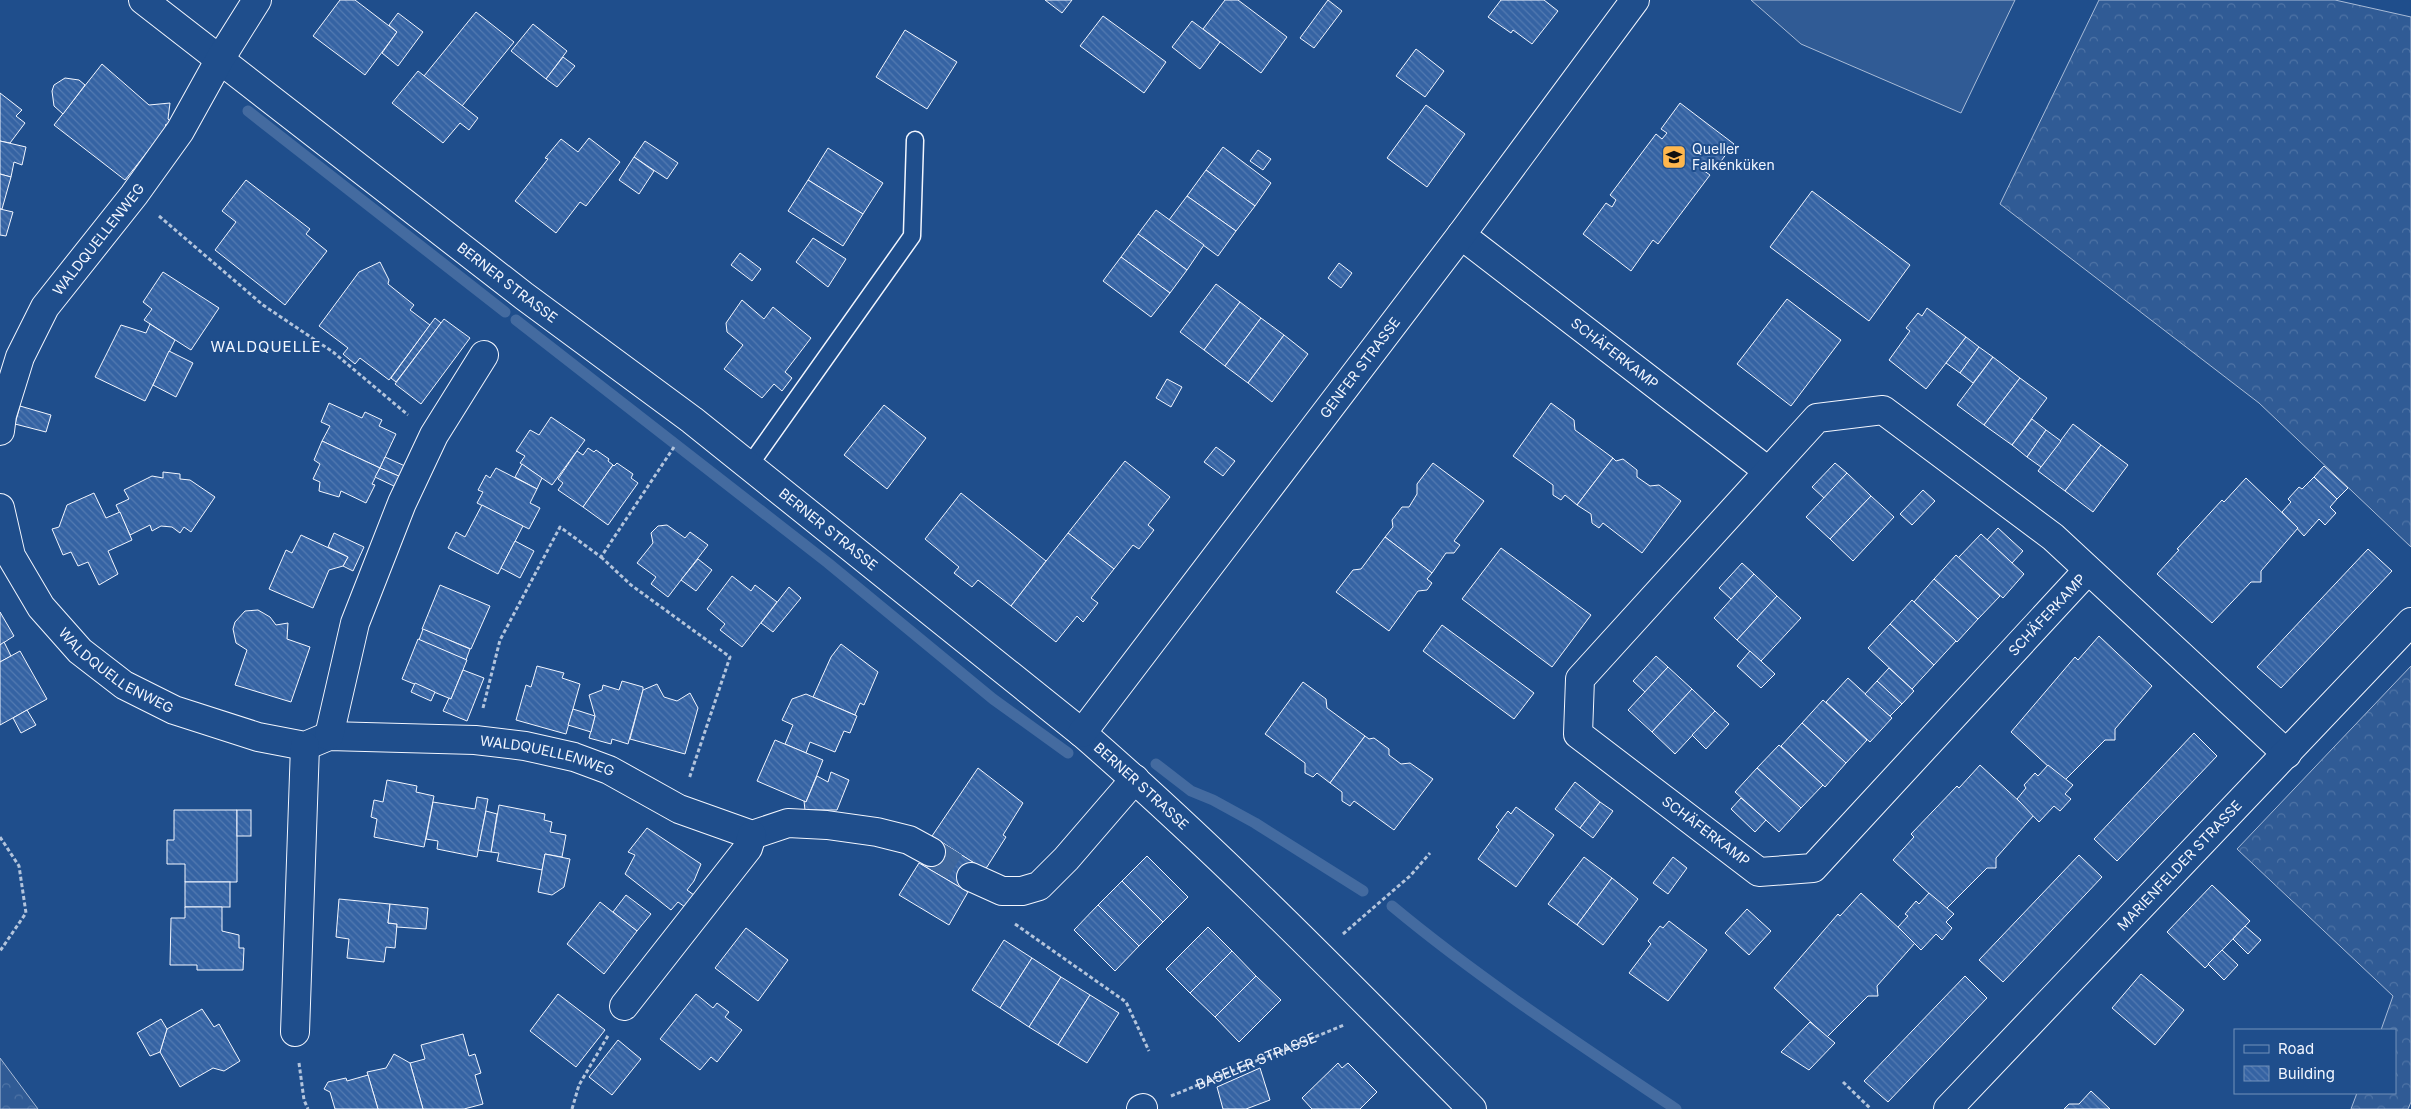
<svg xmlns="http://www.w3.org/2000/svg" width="2411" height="1109" font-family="Inter,sans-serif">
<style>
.forest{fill:url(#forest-crowns);stroke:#a8bbd7}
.built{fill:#305b95;stroke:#a8bbd7}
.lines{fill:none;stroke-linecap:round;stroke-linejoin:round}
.stream{stroke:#446ba0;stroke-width:11}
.building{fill:url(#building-back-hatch);stroke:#f2f6ff}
.street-tunnel{stroke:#3f679d;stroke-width:28;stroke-dasharray:28 14;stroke-linecap:butt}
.lane-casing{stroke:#f2f6ff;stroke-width:19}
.street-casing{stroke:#f2f6ff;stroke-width:30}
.path{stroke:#b3c4dc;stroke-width:3;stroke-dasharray:4 2.5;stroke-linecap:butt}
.lane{stroke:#1f4e8c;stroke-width:16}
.street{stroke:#1f4e8c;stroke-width:28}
.labels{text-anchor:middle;stroke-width:4;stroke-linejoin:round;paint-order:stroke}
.poi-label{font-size:14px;fill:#f2f6ff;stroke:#1f4e8c;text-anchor:start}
.street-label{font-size:14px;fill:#f2f6ff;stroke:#1f4e8c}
.neighbourhood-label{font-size:15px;letter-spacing:1px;fill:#f2f6ff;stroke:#1f4e8c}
</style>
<defs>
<pattern id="forest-crowns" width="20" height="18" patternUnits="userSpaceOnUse" patternTransform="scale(1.25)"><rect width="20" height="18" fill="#305b95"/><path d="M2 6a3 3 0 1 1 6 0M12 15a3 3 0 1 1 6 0" fill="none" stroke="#4e73a5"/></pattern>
<pattern id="building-back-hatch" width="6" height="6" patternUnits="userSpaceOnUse" patternTransform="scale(1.25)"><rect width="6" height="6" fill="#3563a3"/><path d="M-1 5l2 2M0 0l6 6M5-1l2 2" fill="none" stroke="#537ab1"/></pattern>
</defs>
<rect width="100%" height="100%" fill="#1f4e8c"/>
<g class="forest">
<polygon points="2099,0 2335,0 2411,17 2411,547 2259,403 2000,204"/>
<polygon points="2411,666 2411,1102 2408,1109 2351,1109 2357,1093 2395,1093 2395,1030 2381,1030 2393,996 2237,849"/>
<polygon points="0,1058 38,1109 0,1109"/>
</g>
<polygon class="built" points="1751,0 2015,0 1961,113 1801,44"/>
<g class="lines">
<g class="stream">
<polyline points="248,111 505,312"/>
<polyline points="516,320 828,563 993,699 1068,753"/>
<polyline points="1156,764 1191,791 1213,800 1255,823 1363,891"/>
<path d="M1392,906c89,74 187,138 284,203"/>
</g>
</g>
<g class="building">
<polygon points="340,0 355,0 397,32 365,75 313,36"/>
<polygon points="1045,0 1072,0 1062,13"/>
<polygon points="1225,0 1238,0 1287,37 1261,73 1203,29"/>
<polygon points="1328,0 1342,11 1314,48 1300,38"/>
<polygon points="1501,0 1544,0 1558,11 1532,44 1513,30 1511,33 1488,17"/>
<polygon points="476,12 514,42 462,106 424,76"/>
<polygon points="398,13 423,32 398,66 382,53 397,32 389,25"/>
<polygon points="1103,16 1166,62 1144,93 1080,46"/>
<polygon points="1192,21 1220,42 1200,69 1172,47"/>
<polygon points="533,24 567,51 546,79 511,51"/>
<polygon points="905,30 957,62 927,109 876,77"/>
<polygon points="1416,49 1444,71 1425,97 1396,76"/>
<polygon points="563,57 575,66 557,87 546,79"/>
<polygon points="102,64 149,105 170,103 168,119 171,122 165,125 167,127 125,180 54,125"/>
<polygon points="418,71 478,118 469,130 460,123 443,143 392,103"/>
<polygon points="65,78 79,80 85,85 63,114 54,106 52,91 54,85"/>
<polygon points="0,93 22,110 16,116 25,123 10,143 0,141"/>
<polygon points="1680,103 1734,144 1715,169 1705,162 1700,168 1710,175 1658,244 1653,240 1631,271 1583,234 1606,203 1612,207 1616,200 1610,195 1656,134 1662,139 1667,133 1661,129"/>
<polygon points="1426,105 1465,134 1427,187 1387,158"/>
<polygon points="589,138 620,162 586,206 580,202 556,233 515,201 548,159 545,158 561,139 578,152"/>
<polygon points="0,141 26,147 22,165 14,162 11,177 0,174"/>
<polygon points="645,141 678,163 667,179 634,157"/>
<polygon points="1223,147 1271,183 1255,206 1206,170"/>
<polygon points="828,148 883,183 863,214 808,180"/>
<polygon points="1258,150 1271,159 1263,170 1250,161"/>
<polygon points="634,157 654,171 639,194 619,180"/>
<polygon points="1206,170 1255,206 1236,231 1187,196"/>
<polygon points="0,174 11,177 2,209 0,209"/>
<polygon points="246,180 310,229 306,234 327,251 285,305 215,250 236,222 222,211"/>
<polygon points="808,180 863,214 843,246 788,211"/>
<polygon points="1812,191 1910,265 1869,321 1770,247"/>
<polygon points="1187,196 1236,231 1218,256 1169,220"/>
<polygon points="0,209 13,212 6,236 0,235"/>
<polygon points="1156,210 1204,245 1187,270 1138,234"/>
<polygon points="1138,234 1187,270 1170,293 1121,257"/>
<polygon points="813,238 846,259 828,287 796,262"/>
<polygon points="740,253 761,269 752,281 731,265"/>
<polygon points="1121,257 1170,293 1151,317 1103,281"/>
<polygon points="380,262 389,280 388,284 414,305 410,310 430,325 389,380 360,358 355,364 343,354 348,348 319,326 359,272"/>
<polygon points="1339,263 1352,273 1341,288 1328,278"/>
<polygon points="163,272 219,308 191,350 144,320 152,309 143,302"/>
<polygon points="1216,284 1240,302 1204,350 1180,332"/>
<polygon points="1787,299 1841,340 1791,406 1737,364"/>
<polygon points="742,300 764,319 773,307 811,338 785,372 792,378 782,391 774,384 762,398 724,369 743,345 727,332 726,323"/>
<polygon points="1240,302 1261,318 1225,366 1204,350"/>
<polygon points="1927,308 1966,337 1926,389 1889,360 1910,331 1906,328 1918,313 1922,316"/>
<polygon points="435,318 441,323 396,382 391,378"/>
<polygon points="1261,318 1284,335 1248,383 1225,366"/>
<polygon points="444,319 470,338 421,404 395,384"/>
<polygon points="150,324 175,340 145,401 95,377 121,325 146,333"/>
<polygon points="1284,335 1308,354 1272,402 1248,383"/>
<polygon points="1966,337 1979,347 1960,373 1946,363"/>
<polygon points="1979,347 1993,357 1973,383 1960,373"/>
<polygon points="169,351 193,363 176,397 153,385"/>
<polygon points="1993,357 2020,378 1984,425 1957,405"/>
<polygon points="2020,378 2047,398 2012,445 1984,425"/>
<polygon points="1167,379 1182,387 1171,407 1156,398"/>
<polygon points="329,403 362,418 365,412 382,420 379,426 396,434 380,468 322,441 330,426 321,422"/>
<polygon points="1551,403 1574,420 1575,430 1613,458 1577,505 1565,495 1561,500 1553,495 1553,485 1513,456"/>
<polygon points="884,405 926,438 887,489 844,455"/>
<polygon points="20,406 51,415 46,432 15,424"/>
<polygon points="551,417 585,440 552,485 520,463 525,456 516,451 530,430 539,435"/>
<polygon points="2032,419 2046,430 2027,457 2012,445"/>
<polygon points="2073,424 2101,445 2065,491 2038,471"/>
<polygon points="2046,430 2061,441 2041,467 2027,457"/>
<polygon points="322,441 380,468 372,484 375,485 366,503 341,491 339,497 319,491 320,482 313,479 320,464 314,460"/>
<polygon points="2101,445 2128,465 2093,512 2065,491"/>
<polygon points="1216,447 1235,461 1223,476 1204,462"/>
<polygon points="588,448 594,452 596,450 609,459 608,461 613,465 583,507 558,490 563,483 558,479 577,451 583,455"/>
<polygon points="385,457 405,466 401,477 380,468"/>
<polygon points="1613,458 1616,461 1623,459 1637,470 1637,477 1650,486 1659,485 1681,501 1642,553 1603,523 1599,528 1592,523 1591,514 1577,505"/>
<polygon points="1125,461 1170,497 1148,525 1154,530 1139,549 1133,545 1114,569 1068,533"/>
<polygon points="617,463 633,474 631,478 638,483 608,525 583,507 613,465 614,466"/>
<polygon points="1433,463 1484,501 1454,541 1460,545 1454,553 1446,553 1432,573 1385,537 1393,527 1392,520 1402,507 1409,507 1417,494 1417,484"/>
<polygon points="1835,463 1847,473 1824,498 1812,487"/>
<polygon points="522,464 542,478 537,489 515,477"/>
<polygon points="2324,466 2348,488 2337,499 2314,477"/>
<polygon points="380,468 401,477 396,487 375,477"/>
<polygon points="496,468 537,489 530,503 540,508 529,529 477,503 483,492 478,490 486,475 490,478"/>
<polygon points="163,472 180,474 180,479 190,480 215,497 191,532 184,527 180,533 172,527 161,526 152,531 150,525 130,535 116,505 129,499 124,490 152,476 163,478"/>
<polygon points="1847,473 1871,496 1830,539 1806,517"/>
<polygon points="2314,477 2337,499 2330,507 2336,513 2325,525 2319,519 2304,536 2282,512 2291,502 2288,499 2299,487 2302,489"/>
<polygon points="2246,478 2298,528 2261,571 2261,582 2251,582 2212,623 2157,574 2179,550 2177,549 2222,500 2224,502"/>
<polygon points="1923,490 1935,501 1912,525 1900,514"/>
<polygon points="94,493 106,518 120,512 132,540 108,551 118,574 99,585 88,562 78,566 71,552 63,555 52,529 59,527 67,505"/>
<polygon points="961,493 1046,561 1011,606 978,580 972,587 954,573 959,567 925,539"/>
<polygon points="1871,496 1894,517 1853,561 1830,539"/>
<polygon points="482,505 523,526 498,574 448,548 456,532 465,537"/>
<polygon points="667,525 685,538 690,532 708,545 668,597 651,584 656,577 637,563 653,543 651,533 658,526"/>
<polygon points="1998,528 2023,551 2012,563 1987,540"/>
<polygon points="334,533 364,547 353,571 343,566 348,557 328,547"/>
<polygon points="1068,533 1114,569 1091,598 1098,603 1083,622 1077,616 1056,642 1011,606"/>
<polygon points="1981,534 2024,574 2003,598 1958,558"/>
<polygon points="301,535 348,557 343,566 329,570 313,608 269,589 286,550 292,553"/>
<polygon points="1385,537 1432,573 1427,579 1432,583 1427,590 1418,591 1389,631 1336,592 1353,570 1361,569"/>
<polygon points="515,541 534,551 520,578 501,568"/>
<polygon points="1501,548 1591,615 1552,667 1462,599"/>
<polygon points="2368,549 2392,571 2281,688 2257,667"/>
<polygon points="1956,555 2000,596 1978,619 1934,579"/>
<polygon points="698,559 712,570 696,591 681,580"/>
<polygon points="1742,563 1754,574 1731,599 1719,588"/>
<polygon points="1754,574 1777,596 1737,640 1714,618"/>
<polygon points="732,576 751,591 755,585 777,602 742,647 720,630 725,624 707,609"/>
<polygon points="1934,579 1978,619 1957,642 1914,602"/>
<polygon points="440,585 490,606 471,649 422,629"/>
<polygon points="789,587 801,598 773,632 761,623"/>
<polygon points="1777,596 1801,618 1761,661 1737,640"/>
<polygon points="1912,600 1956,641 1934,665 1890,624"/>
<polygon points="258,610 270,617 276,625 288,623 287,639 310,647 291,702 235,685 247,650 236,643 233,629 235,622 245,611"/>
<polygon points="0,612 14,636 0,645"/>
<polygon points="1890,624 1934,665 1912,689 1868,648"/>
<polygon points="1442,625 1534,693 1514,719 1423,651"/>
<polygon points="423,629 470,649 466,660 419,640"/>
<polygon points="2099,636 2152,686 2115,729 2115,740 2105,740 2064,781 2011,732 2075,657 2078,660"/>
<polygon points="418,639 467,660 451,699 402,679"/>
<polygon points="4,642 11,656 0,662 0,645"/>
<polygon points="841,644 878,672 864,705 860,703 855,715 813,697 831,657"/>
<polygon points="20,651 47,699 0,725 0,662"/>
<polygon points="1750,651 1775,674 1761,688 1737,666"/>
<polygon points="1656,656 1668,667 1645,692 1633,681"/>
<polygon points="537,666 564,673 562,678 580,684 566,734 516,720 526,685 531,687"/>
<polygon points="1668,667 1692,689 1652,732 1628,710"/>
<polygon points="1889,668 1914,691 1902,704 1877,681"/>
<polygon points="463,670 484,678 467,721 443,711 449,698 451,699"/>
<polygon points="1848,678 1892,718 1870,742 1826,702"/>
<polygon points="622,681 643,687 643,690 628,744 612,739 611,744 589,738 595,716 589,695 602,690 603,685 619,690"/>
<polygon points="1877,681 1902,704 1890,716 1865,694"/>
<polygon points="1303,682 1326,699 1327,708 1365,736 1330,783 1317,773 1313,777 1305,773 1305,763 1265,734"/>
<polygon points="415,683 435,692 431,701 411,692"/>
<polygon points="657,684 664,697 677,701 690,693 698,708 685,754 630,739 643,690"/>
<polygon points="1692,689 1715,711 1675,754 1652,732"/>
<polygon points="806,694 857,716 850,733 844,731 835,752 810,742 806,753 785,744 793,725 782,720 792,699"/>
<polygon points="1823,700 1867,740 1846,763 1802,723"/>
<polygon points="573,709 595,716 591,732 568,725"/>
<polygon points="27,710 36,725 21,733 13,718"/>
<polygon points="1715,711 1729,724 1706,749 1692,735"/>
<polygon points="1802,723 1846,763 1825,787 1781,746"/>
<polygon points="2194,733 2217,756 2117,861 2094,839"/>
<polygon points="1365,736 1369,739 1374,738 1389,749 1389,755 1401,764 1410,763 1433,779 1394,830 1354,801 1350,806 1342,801 1342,792 1330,783"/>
<polygon points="775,740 823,760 806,802 757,781"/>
<polygon points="1779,745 1823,785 1801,808 1757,768"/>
<polygon points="1980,765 2034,815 1996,858 1996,868 1987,868 1946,909 1893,860 1914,837 1911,834 1957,786 1959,788"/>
<polygon points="2048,765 2073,785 2065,794 2071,799 2060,811 2054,806 2039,822 2017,799 2026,788 2024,785 2035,773 2038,776"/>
<polygon points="978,768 1023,803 1003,835 1006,837 985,870 932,836"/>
<polygon points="1757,768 1801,808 1779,832 1735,792"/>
<polygon points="831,772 849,780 837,810 805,810 804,801 806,802 817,776 828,782"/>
<polygon points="387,780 417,786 416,792 434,796 424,847 374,837 377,819 371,817 374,800 383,802"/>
<polygon points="1575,782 1600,802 1580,828 1555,809"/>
<polygon points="477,797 488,799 477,857 437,849 438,841 426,839 433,802 475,809"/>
<polygon points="1741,798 1766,820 1755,832 1731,809"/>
<polygon points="1600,802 1613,811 1593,838 1580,828"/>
<polygon points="499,805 545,814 544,820 552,822 550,832 566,835 562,857 545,854 542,870 497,861 499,853 491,852"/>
<polygon points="1516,807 1554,835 1516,887 1478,859 1499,830 1496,827 1508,811 1511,814"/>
<polygon points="174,810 237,810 237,882 185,882 185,864 167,864 167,840 174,840"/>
<rect x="237" y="810" width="14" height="26"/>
<polygon points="486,811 497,814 491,852 478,850"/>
<polygon points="647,828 701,864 694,881 687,890 701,900 692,912 678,902 671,910 625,874 635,855 628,852"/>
<polygon points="938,840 979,866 963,889 922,865"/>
<polygon points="545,854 570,859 564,887 552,895 538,892"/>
<polygon points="2079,855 2102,877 2003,982 1979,960"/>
<polygon points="1147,856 1188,897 1163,922 1122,881"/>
<polygon points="1584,857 1612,878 1577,925 1548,904"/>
<polygon points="1673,857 1687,868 1668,894 1653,883"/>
<polygon points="919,863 968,892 949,925 899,895"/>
<polygon points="1612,878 1638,899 1603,945 1577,925"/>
<polygon points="1122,881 1163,922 1139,946 1098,905"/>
<rect x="185" y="882" width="45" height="25"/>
<polygon points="2212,885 2250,921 2205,968 2167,932"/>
<polygon points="1861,893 1915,943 1877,986 1878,996 1868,996 1827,1037 1774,988 1838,914 1840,916"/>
<polygon points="1929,893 1954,914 1946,922 1952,928 1942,940 1936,934 1921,950 1898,927 1908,916 1905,914 1916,901 1919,904"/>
<polygon points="626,895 651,914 637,931 613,912"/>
<polygon points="339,899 390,904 388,923 397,924 395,948 386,947 384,962 347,958 349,939 336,937"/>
<polygon points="600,902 637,931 604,974 567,944"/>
<polygon points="390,904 428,908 426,929 397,927 397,924 388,923"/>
<polygon points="1098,905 1139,946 1115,971 1074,930"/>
<polygon points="185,907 222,907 222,931 239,935 239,948 244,948 243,970 197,970 197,965 170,965 171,918 185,918"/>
<polygon points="1747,909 1771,931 1749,955 1725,933"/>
<polygon points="1669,921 1707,950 1668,1001 1629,973 1651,944 1648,941 1660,926 1663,928"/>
<polygon points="2245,926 2261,940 2248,954 2233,939"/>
<polygon points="1208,927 1232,951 1190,993 1166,969"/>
<polygon points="746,928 788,960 758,1001 715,968"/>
<polygon points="1004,940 1032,958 1000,1008 972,990"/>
<polygon points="2222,950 2238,965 2224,980 2208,964"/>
<polygon points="1232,951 1256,976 1215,1017 1190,993"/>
<polygon points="1032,958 1061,977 1029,1027 1000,1008"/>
<polygon points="2141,974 2184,1010 2155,1045 2112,1008"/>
<polygon points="1256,976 1281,1000 1239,1042 1215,1017"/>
<polygon points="1965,976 1987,998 1888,1102 1864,1081"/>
<polygon points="1061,977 1090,995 1058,1045 1029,1027"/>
<polygon points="558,994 605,1030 576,1067 530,1031"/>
<polygon points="696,994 713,1008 717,1003 729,1012 725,1017 742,1030 717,1062 711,1057 700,1070 660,1039"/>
<polygon points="1090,995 1119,1013 1087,1063 1058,1045"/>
<polygon points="202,1009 214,1027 219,1024 240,1061 224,1071 213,1068 180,1087 160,1052 167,1029"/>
<polygon points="161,1019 167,1029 160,1052 150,1056 137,1033"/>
<polygon points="1810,1022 1835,1043 1809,1070 1781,1052"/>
<polygon points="463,1034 469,1056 475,1054 481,1073 475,1075 483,1104 464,1109 423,1109 410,1063 425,1059 421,1045"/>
<polygon points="618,1040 641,1059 612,1095 589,1077"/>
<polygon points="394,1054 410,1063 423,1109 378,1109 367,1072 386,1068"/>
<polygon points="1338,1063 1342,1068 1348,1063 1377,1092 1360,1109 1312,1109 1302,1098"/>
<polygon points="1260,1068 1270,1100 1246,1109 1223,1109 1217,1087"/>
<polygon points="368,1075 378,1109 335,1109 330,1092 324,1089 328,1082 346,1078 347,1081"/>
<polygon points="2091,1091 2110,1109 2064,1109 2069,1104 2079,1104"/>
</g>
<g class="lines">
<polyline class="street-tunnel" points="931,852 971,877"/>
<defs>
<polyline id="lane" points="749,466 912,236 915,140"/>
<g id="street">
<path id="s2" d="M143,0l381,296 168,124 390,313c136,118 263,248 390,376"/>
<path id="s3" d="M1461,235l307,236"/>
<path id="s4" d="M0,431l2,-16 18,-58 25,-50 89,-112 46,-64 40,-72 37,-59"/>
<path id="s5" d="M0,508l11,48 30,51 39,44 44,34 50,25 84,27 47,9 24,-10 146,4 50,6 49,11 35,13 70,39 73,26 36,-12 39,2 50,7 32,8 22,12"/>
<polyline points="2088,570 1813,868 1759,872 1578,734 1580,679 1817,418 1883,410 2053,537 2287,754"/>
<path id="s6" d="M1082,733l379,-498 174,-235"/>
<polyline points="329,736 355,623 402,503 434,435 484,355"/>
<polyline points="971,877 1002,891 1022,891 1039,886 1066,859 1135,779"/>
<polyline points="624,1006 748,848 752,835"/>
<polyline points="295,1032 305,746"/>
<polyline points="1141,1109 1143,1108"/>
<path id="s7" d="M1948,1109l463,-487"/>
</g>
</defs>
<use href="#lane" class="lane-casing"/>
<use href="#street" class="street-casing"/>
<g class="path">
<polyline points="159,216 263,305 333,352 408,415"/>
<polyline points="601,557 631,585 730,657 689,779"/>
<polyline points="483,708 500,640 560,527 601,557 674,447"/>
<polyline points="0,837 19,866 26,913 0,951"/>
<polyline points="1015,924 1126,1002 1149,1051"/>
<polyline points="1343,934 1410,876 1430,853"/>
<polyline points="299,1063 304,1100 308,1109"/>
<polyline points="1843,1082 1871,1109"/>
<path id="s1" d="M1171,1096l173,-71"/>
<polyline points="572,1109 579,1085 609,1034"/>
</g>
<use href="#lane" class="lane"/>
<use href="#street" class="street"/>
</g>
<defs>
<symbol id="school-square" viewBox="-11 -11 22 22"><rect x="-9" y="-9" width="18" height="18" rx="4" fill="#ffb74d" stroke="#1f4e8c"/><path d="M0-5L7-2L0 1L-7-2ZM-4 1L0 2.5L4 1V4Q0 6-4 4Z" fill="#111"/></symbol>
</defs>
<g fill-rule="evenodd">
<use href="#school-square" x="1660" y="143" width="28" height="28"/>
</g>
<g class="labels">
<g class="poi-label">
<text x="1692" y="154">Queller<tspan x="1692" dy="16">Falkenküken</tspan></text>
</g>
<g class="street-label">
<text dy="5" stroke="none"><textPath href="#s4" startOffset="219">WALDQUELLENWEG</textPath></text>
<text dy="5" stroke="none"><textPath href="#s2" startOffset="461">BERNER STRASSE</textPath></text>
<text dy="5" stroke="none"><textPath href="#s3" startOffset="194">SCHÄFERKAMP</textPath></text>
<text dy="5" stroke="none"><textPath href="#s6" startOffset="459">GENFER STRASSE</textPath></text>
<text dy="5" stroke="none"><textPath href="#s2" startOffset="866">BERNER STRASSE</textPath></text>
<text transform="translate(2047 615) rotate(-47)" y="5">SCHÄFERKAMP</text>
<text dy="5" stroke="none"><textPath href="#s5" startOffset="208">WALDQUELLENWEG</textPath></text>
<text dy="5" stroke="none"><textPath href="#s5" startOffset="661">WALDQUELLENWEG</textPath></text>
<text dy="5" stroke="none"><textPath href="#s2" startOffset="1271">BERNER STRASSE</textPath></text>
<text transform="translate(1706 831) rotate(37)" y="5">SCHÄFERKAMP</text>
<text dy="5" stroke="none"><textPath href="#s7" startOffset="336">MARIENFELDER STRASSE</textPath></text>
<text dy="5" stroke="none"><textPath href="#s1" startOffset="92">BASELER STRASSE</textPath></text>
</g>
<g class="neighbourhood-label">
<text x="266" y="352">WALDQUELLE</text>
</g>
</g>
<rect x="2234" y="1029" width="162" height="65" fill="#1f4e8c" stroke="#7391ba"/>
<rect x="2244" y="1045" width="25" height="8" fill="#1f4e8c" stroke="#7391ba"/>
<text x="2278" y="1054" font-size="15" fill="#f2f6ff">Road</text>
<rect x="2244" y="1066" width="25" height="15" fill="url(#building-back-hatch)" stroke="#7391ba"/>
<text x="2278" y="1079" font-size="15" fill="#f2f6ff">Building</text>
</svg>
